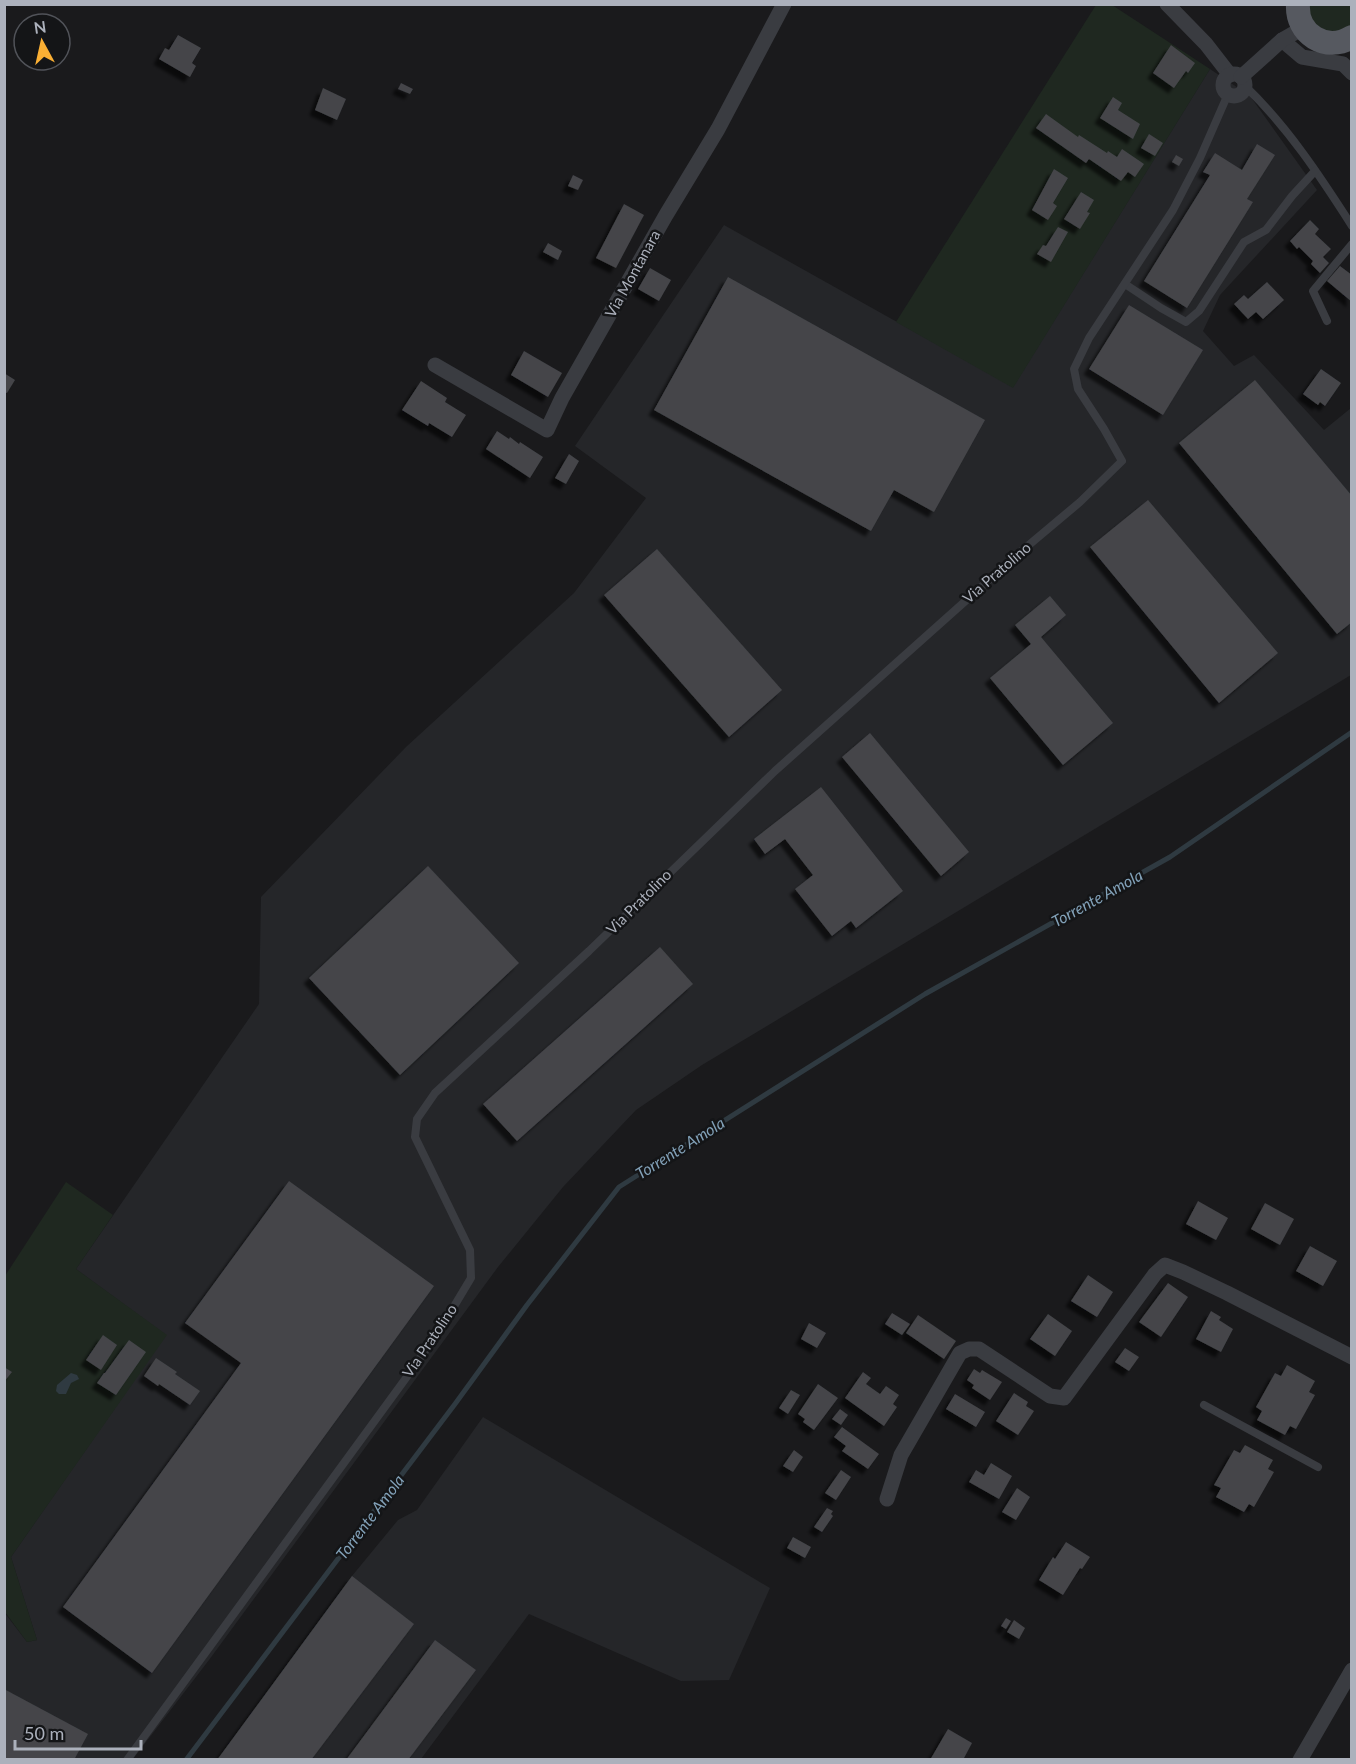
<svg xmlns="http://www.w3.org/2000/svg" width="1356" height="1764" font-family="Lato,sans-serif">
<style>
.built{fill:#252629}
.green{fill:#1f2820}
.water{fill:#2f3a41}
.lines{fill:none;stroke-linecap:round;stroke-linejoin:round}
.stream{stroke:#2f3a41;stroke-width:5}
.building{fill:#444549;filter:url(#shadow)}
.lane{stroke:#3a3c41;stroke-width:8}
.street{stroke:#3a3c41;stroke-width:15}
.primary{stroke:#565960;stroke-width:24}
.labels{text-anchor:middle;stroke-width:5;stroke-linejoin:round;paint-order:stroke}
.street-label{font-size:15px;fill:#acb1bc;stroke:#141517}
.water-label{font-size:16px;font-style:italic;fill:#82a1b8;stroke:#141517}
</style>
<defs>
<filter id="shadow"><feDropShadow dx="-5.5" dy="5.5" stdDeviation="1.5" flood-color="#0009"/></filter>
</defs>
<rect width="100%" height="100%" fill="#1a1a1c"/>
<g class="built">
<polygon points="1210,69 1250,96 1317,190 1220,295 1203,331 1234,366 1254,355 1324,430 1351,408 1351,675 702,1065 636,1110 563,1187 498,1267 209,1660 133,1759 5,1759 4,1612 27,1642 37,1640 11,1557 166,1335 76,1269 259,1004 261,897 406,747 574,593 646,498 575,446 724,225 1013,387"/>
<polygon points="483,1417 770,1588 729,1680 681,1681 529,1614 421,1759 217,1760 352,1576 398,1520 417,1510"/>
</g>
<g class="green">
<polygon points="1096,5 1112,5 1210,69 1013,388 896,322"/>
<polygon points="1299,5 1351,5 1351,35 1327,42"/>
<polygon points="66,1182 113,1215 76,1269 167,1335 11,1557 37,1640 27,1642 5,1612 5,1276"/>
</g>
<polygon class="water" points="71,1373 77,1375 79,1379 71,1383 66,1394 59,1394 56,1391 57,1385"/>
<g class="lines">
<polyline class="stream" points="186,1760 455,1404 527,1305 619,1187 925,994 1170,857 1352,732"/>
</g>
<g class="building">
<polygon points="178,35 201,48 192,63 196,66 190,77 159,59 165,48 169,50"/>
<polygon points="1171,45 1195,63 1188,73 1186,71 1174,88 1153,73"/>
<polygon points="401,83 413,89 410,94 398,89"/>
<polygon points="323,88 346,99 337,120 315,110"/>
<polygon points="1113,97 1122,103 1118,110 1140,124 1133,139 1100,118"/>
<polygon points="1046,114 1078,137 1079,135 1107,153 1108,151 1117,157 1122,149 1144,164 1135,177 1128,172 1121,181 1089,159 1086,163 1036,128"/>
<polygon points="1149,134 1163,143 1155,156 1141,148"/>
<polygon points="1257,144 1275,155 1247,199 1253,202 1187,308 1144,281 1210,175 1203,172 1215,153 1242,170"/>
<polygon points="1176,155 1183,159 1179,166 1172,162"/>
<polygon points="1054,169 1068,178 1053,203 1057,206 1048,220 1032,210"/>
<polygon points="573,175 583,180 578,190 568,186"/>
<polygon points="1081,192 1094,200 1087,212 1090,213 1080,229 1064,219"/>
<polygon points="624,204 644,215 616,268 596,258"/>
<polygon points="1310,220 1319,229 1315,234 1331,249 1323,257 1329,263 1320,273 1311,264 1313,261 1299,247 1297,249 1290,241"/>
<polygon points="1058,227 1068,232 1051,262 1037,254 1043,245 1046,246"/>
<polygon points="548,243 562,251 558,260 543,252"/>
<polygon points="1340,266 1352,275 1352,302 1327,281"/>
<polygon points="650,268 671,280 659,301 638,289"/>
<polygon points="728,277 985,420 934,512 894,490 871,531 654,410"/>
<polygon points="1267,282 1284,300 1263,319 1256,312 1248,319 1234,304 1244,295 1248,299"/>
<polygon points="1129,305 1203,350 1163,415 1089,369"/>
<polygon points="524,351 562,373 548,397 511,375"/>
<polygon points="1321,369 1341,383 1325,406 1320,402 1318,405 1303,394"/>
<polygon points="4,373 15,380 7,393 4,392"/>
<polygon points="1255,380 1352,496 1352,622 1337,634 1179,443"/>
<polygon points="421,381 447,398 445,402 466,415 452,437 429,423 428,426 402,410"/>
<polygon points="497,431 509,439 510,437 519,444 520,442 543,457 530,478 486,449"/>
<polygon points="569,454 579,461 566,484 555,478"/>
<polygon points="1148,500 1278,653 1219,703 1090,547"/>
<polygon points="657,549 782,690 729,737 604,595"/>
<polygon points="1050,596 1066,615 1041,637 1113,723 1063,765 990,678 1031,644 1015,625"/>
<polygon points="870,733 969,852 941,876 842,757"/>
<polygon points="821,787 903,891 856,928 851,921 832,936 795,889 813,875 785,839 765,854 754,839"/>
<polygon points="428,866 519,963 400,1075 309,978"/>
<polygon points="660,947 693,984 517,1141 483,1104"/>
<polygon points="289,1181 434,1286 152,1673 63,1607 241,1363 185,1323"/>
<polygon points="1198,1201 1228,1218 1216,1240 1186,1224"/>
<polygon points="1265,1203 1294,1219 1280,1245 1251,1229"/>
<polygon points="1310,1246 1337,1261 1323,1286 1296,1271"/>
<polygon points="1088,1275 1113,1292 1097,1317 1071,1301"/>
<polygon points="1168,1283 1188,1297 1161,1337 1139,1322"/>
<polygon points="1211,1311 1221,1317 1219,1320 1233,1329 1221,1352 1196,1339"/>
<polygon points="892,1313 910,1324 902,1335 885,1324"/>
<polygon points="1048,1314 1072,1331 1055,1356 1030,1339"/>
<polygon points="918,1315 956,1341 944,1359 906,1333"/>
<polygon points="809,1323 826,1333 817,1348 801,1339"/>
<polygon points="103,1335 117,1345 101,1370 86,1360"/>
<polygon points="129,1340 146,1352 116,1395 97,1383 104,1373 105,1373"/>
<polygon points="1125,1348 1139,1357 1129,1371 1115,1362"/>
<polygon points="156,1358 177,1372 175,1374 200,1391 190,1405 159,1384 158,1386 144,1376"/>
<polygon points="1287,1365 1315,1381 1309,1392 1315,1395 1296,1429 1290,1426 1285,1435 1257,1420 1262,1411 1256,1407 1275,1373 1281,1376"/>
<polygon points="4,1367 12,1372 4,1382"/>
<polygon points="974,1369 980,1373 982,1370 1002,1382 990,1400 972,1388 974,1385 967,1380"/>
<polygon points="863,1372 871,1378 866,1384 880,1394 886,1386 899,1395 893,1404 897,1407 884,1426 845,1398"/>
<polygon points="818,1384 838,1398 814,1430 803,1422 805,1419 798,1414"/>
<polygon points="791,1390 800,1395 788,1414 779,1408"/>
<polygon points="1014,1393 1028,1402 1026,1406 1034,1411 1018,1435 996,1421"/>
<polygon points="955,1394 985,1412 976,1427 946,1409"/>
<polygon points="840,1409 848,1415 841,1425 832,1419"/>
<polygon points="842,1427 879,1454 868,1469 842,1451 846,1446 834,1437"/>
<polygon points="1245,1445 1273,1460 1268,1469 1274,1472 1254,1507 1249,1504 1244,1512 1216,1497 1221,1488 1214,1485 1234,1450 1240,1453"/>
<polygon points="794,1450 803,1457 793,1472 783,1466"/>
<polygon points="991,1463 1012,1476 999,1499 969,1482 976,1470 984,1475"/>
<polygon points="841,1470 851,1477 836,1500 825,1493"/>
<polygon points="1017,1488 1030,1497 1016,1520 1002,1512"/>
<polygon points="827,1508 833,1511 831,1514 833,1516 822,1532 814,1527"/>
<polygon points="793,1537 811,1547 805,1558 787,1548"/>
<polygon points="1066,1542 1090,1557 1082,1569 1080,1568 1063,1595 1039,1580 1053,1557 1055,1559"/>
<polygon points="352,1576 414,1624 311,1760 217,1760"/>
<polygon points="1006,1618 1011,1621 1006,1629 1001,1626"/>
<polygon points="1014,1620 1025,1628 1019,1639 1007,1632"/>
<polygon points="435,1640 476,1670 408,1760 346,1760"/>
<polygon points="4,1689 88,1734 74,1760 4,1760"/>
<polygon points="948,1729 972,1743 963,1760 930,1760"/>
</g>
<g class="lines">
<g class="lane">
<path d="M1245,86c42,40 75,90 107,140"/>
<polyline points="1125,284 1161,308 1186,322 1199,311 1244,242 1266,230 1292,196 1315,171"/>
<polyline points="1327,321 1313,291 1352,244"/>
<polyline points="1204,1405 1318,1467"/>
<polyline points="127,1760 406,1378 441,1328 471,1278 470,1250 415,1137 417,1119 435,1093 589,951 775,771 1017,555 1080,502 1122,461 1104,429 1078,389 1074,369 1089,338 1173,210 1200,158 1228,94"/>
</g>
<g class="street">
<polyline points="1167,4 1206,44 1230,75"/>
<polyline points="1282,40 1302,57 1343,64 1352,73"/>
<circle cx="1234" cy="85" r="11"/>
<polyline points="1241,77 1282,40 1303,28"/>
<polyline points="435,365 547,430 562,398 666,215 718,129 784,4"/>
<polyline points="887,1499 901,1455 960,1353 969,1349 979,1349 1050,1396 1064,1398 1155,1274 1165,1265 1183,1272 1227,1293 1352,1357"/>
<polyline points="1300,1760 1352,1670"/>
</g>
<path class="primary" d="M1298,4c-2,30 28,49 54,33"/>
</g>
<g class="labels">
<g class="street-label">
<text transform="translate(633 274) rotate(-61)" y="5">Via Montanara</text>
<text transform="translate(997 573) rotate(-41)" y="5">Via Pratolino</text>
<text transform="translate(639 902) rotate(-45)" y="5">Via Pratolino</text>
<text transform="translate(430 1341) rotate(-56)" y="5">Via Pratolino</text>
</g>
<g class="water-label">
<text transform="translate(1097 898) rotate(-29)" y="6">Torrente Amola</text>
<text transform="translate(680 1148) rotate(-32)" y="6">Torrente Amola</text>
<text transform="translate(370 1517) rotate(-53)" y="6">Torrente Amola</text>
</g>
</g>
<rect width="1356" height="1764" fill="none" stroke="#acb1bc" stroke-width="12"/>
<g transform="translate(42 42) rotate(352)"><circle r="28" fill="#141517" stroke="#515359" stroke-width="1.5"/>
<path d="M0-4.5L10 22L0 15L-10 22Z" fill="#faaf34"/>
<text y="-9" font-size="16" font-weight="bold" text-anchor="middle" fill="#acb1bc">N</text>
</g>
<path d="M15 1740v9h126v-9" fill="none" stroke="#acb1bc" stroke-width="3"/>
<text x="24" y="1740" font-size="18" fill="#acb1bc" stroke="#141517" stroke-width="4.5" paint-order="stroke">50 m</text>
</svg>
